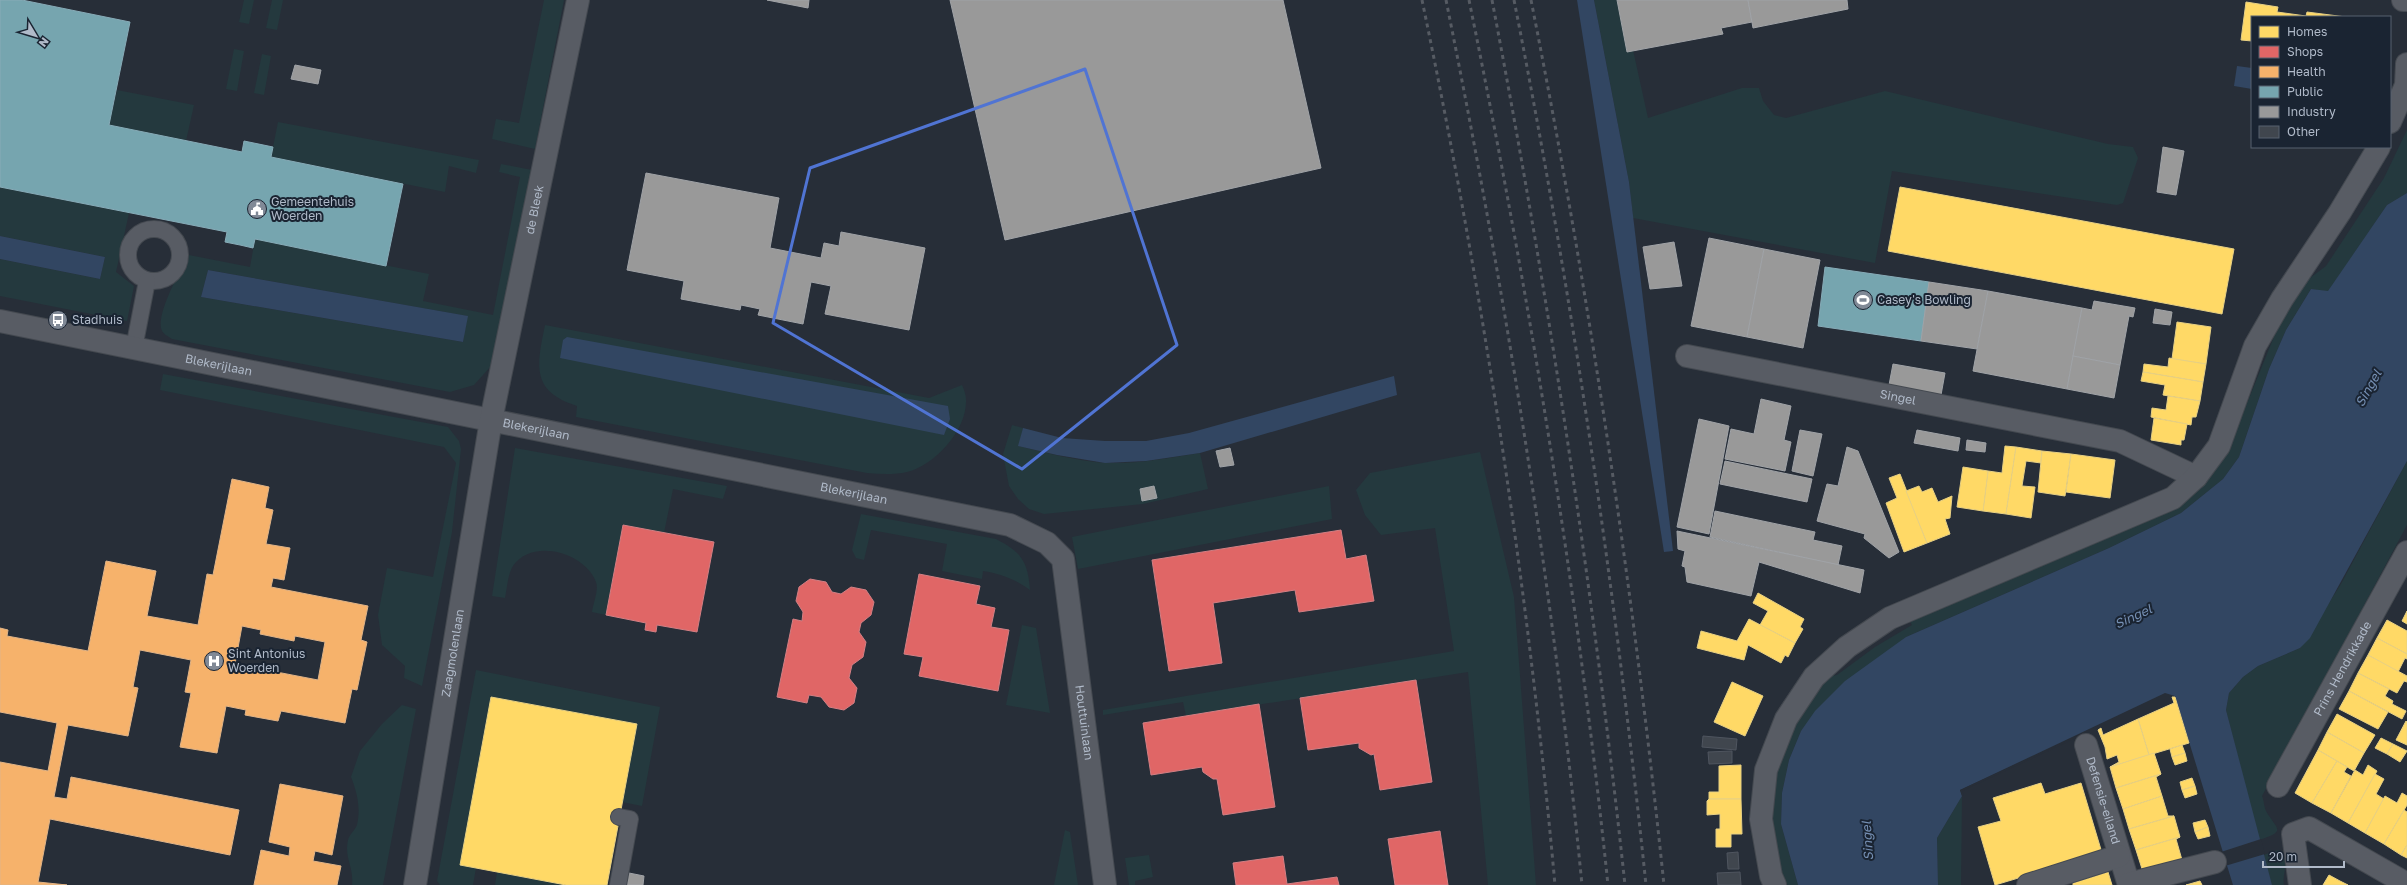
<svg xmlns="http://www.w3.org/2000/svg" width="2407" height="885" font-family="'Golos Text',sans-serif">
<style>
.green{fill:#24393e;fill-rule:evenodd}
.water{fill:#324662}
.pier{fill:#272e38}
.homes{fill:#ffd966;stroke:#e7d084}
.shops{fill:#e06666;stroke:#d27f84}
.health{fill:#f6b26b;stroke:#e1b487;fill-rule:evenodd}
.public{fill:#76a5af;stroke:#87abb7}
.industry{fill:#999;stroke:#a0a3a7}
.building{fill:#40464e;stroke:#4f555f}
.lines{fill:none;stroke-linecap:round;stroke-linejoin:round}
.service-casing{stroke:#444950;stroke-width:18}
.minor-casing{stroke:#444950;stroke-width:24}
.service{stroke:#585c64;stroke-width:16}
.minor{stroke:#585c64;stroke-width:22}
.rail{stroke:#565b63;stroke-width:3;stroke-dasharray:4 4;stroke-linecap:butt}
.marked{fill:none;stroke:#5074d3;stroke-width:3;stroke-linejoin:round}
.labels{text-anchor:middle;stroke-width:4;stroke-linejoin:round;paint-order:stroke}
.poi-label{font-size:12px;fill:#b0bac9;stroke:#1a2432;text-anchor:start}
.street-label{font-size:12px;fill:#b0bac9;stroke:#1a2432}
.water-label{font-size:13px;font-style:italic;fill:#758fb3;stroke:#1a2432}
</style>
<rect width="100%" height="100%" fill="#272e38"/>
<g class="green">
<polygon points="244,0 254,0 249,24 239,22"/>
<polygon points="272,0 283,0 277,30 266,28"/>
<polygon points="544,0 564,0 535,149 492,139 496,119 519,123"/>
<polygon points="1594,0 1622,0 1648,118 1742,88 1759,88 1763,101 1774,115 1786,118 1885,91 2108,144 2133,147 2138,158 2123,203 2117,205 1892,171 1875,263 1633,218 1629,182"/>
<polygon points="234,49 244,51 237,91 226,89"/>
<polygon points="262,54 271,56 264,95 254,93"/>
<polygon points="117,90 194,105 186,141 109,125"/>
<polygon points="278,122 479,160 476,173 449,166 445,192 271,157"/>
<path d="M2407,130v63l-20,12 -59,87 -17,-3 -25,41 -17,39 -30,88 -16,22 -42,34 -72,35 -203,89 -105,94 -12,29 -7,33 -1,31 17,61h-15c-5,-30 -13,-60 -12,-91 1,-41 32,-89 59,-118l7,-1 38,-28 37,-22 -3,-5 267,-116 52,-54 52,-128 22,-38 24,-18 58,-88z"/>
<path d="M501,164l31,6 -41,196 -17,19 -24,7 -278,-53c-4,-3 -10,-5 -11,-11 -3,-18 19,-57 28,-73l61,12 5,-28 174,35 -6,27 70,14 27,-138 -21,-5zM208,270l259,46 -4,26 -262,-45z"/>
<polygon points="0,187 129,213 116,272 134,286 127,321 0,296 0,259 100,279 105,257 0,236"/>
<path d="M545,325l384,73 33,-13c2,4 4,10 4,15 1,30 -31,65 -59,72 -13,3 -27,2 -40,1l-291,-56 1,-11c-47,-15 -40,-41 -32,-81z"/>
<polygon points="163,374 448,427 459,441 461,449 452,532 422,686 404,678 405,666 382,645 378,615 387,568 433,577 456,463 444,447 160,390"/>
<path d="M1012,425l11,3 -4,18c28,7 58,15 87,17 31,1 63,-5 94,-10l8,36 -65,15 -99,10 -15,-5 -11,-10 -9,-13 -6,-32z"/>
<path d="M515,448l212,38 -4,13 -50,-10 -9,44 -41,-8 -17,90 -14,-3c1,-8 7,-22 4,-30 -10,-29 -64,-45 -83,-16 -5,7 -6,23 -8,32l-13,-2z"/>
<polygon points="1480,452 1514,597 1536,885 1488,885 1468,672 1186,716 1183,702 1103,715 1103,710 1454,651 1435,528 1381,535 1365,515 1356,490 1370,473"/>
<path d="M2407,461v64l-145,271c2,4 2,11 4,15 10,18 22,20 -7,29l-33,-130 3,-17 14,-16 15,-11 42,-18 41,-64z"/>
<polygon points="1329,486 1332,519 1078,569 1072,537"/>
<path d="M861,514l135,25c25,13 32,22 34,51 -15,-11 -29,-16 -47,-19l-1,8 -40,-8 5,-27 -76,-14 -7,30 -8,-2 -4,-8z"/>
<polygon points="1022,625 1036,628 1050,713 1006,705"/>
<polygon points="476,670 660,707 642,806 622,802 637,724 491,697 460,865 476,868 473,885 440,885 437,881"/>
<path d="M402,705l14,4 -33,176h-31c2,-18 -8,-27 -4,-45 1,-5 7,-10 9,-15 4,-17 0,-33 -6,-48l9,-26 22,-27z"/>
<polygon points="1962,796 1961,885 1938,885 1937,838"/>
<polygon points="1065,830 1070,832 1078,885 1054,885"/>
<path d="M2279,850c14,6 2,24 5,35h-12l-9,-30z"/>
<polygon points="1149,855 1153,877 1135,881 1135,885 1129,885 1125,858"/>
<polygon points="497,872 566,885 495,885"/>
</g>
<g class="water">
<polygon points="1577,0 1594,0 1629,182 1673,551 1664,552"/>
<polygon points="2237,66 2252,68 2252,89 2234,86"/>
<polygon points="2407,193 2407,461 2310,638 2300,648 2258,666 2243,677 2229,693 2226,710 2272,885 2233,885 2175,696 2165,693 1960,790 1962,796 1937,838 1938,885 1798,885 1781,824 1782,793 1789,760 1801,731 1815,711 1845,681 1906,637 2109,548 2181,513 2223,479 2239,457 2269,369 2286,330 2311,289 2328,291 2387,205"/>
<polygon points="0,236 105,257 100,279 0,259"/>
<polygon points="208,270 468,316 463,342 201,297"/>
<polygon points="567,337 948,406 950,419 944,435 560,358 563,340"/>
<polygon points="1394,376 1397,395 1200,453 1146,461 1105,463 1057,455 1018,446 1023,428 1062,438 1105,441 1146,441 1189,433"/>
</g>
<g class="pier">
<polygon points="2084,733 2085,734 1962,791 1964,795 1962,796 1960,790"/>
<polygon points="2261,839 2265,854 2225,866 2221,852"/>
</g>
<g class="homes">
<polygon points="2246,2 2278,7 2277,12 2306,16 2307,12 2346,17 2252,17 2252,41 2241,40"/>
<polygon points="1900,187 2234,249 2222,314 1888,251"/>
<polygon points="2177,322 2211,327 2206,364 2172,359"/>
<polygon points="2169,358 2206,364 2203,382 2143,372 2144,364 2168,367"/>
<polygon points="2143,372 2203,382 2200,401 2163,395 2165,385 2141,381"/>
<polygon points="2168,396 2200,401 2196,417 2192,417 2191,425 2151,417 2152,408 2166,410"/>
<polygon points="2154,418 2187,424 2184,440 2181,440 2181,445 2151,440"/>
<polygon points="2005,446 2016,447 2006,514 1983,511 1988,471 2002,473"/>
<polygon points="2016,447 2042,451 2041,463 2026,461 2022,486 2035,487 2031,518 2006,514"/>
<polygon points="2042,451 2071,454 2065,496 2038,492"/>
<polygon points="2071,454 2115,460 2110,498 2066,492"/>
<polygon points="1963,467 1988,471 1983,511 1957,507"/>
<polygon points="1900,474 1927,543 1904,552 1886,503 1897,498 1889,478"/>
<polygon points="1919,486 1922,492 1932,488 1938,502 1952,496 1950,518 1945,519 1950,534 1927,543 1906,491"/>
<polygon points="1758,593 1804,619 1800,627 1803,629 1795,643 1760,625 1768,611 1753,603"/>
<polygon points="2407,611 2407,624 2402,621"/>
<polygon points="1749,619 1795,643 1788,657 1785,655 1781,663 1748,645 1744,660 1697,648 1701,631 1737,641"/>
<polygon points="2387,620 2407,631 2407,654 2377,638"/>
<polygon points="2377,638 2407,654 2407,659 2405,658 2398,672 2368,655"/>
<polygon points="2368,655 2407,676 2407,682 2404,681 2397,693 2358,673"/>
<polygon points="2358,673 2389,689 2385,696 2393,701 2392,704 2406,711 2402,719 2349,691"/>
<polygon points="1732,682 1763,696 1745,736 1714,722"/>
<polygon points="2349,691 2388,712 2378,729 2339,709"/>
<polygon points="491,697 637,724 607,885 566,885 460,865"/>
<polygon points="2172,697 2175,697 2189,743 2149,755 2138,719 2174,703"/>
<polygon points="2337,714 2375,735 2364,753 2327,732"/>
<polygon points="2138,719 2149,755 2110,767 2119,762 2117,755 2107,759 2105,747 2098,730 2101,728 2103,735"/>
<polygon points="2406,721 2407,722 2407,745 2396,740"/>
<polygon points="2327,732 2364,753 2354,771 2318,750"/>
<polygon points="2381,738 2393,744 2387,754 2375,748"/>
<polygon points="2393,744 2407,751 2400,762 2387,754"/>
<polygon points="2182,745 2185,753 2172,757 2170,749"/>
<polygon points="2318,750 2337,761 2312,803 2295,793"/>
<polygon points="2154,753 2161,774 2116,788 2110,767"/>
<polygon points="2185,753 2187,761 2175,765 2172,757"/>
<polygon points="2337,761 2347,767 2344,772 2351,776 2331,813 2312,803"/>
<polygon points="1741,765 1741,799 1709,799 1709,792 1719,792 1719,766"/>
<polygon points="2368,765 2377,771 2348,823 2331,813 2355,770 2363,775"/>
<polygon points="2161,774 2156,777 2162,796 2123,809 2116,788"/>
<polygon points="2375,774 2384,779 2376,794 2384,799 2365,833 2348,823"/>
<polygon points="2192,778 2195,786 2182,790 2180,782"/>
<polygon points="2041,783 2045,794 2081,783 2102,853 1995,885 1978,827 2001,821 1993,798"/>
<polygon points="2195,786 2197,794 2185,798 2182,790"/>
<polygon points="2402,793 2407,796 2407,805 2384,844 2365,833 2385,796 2397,803"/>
<polygon points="2162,796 2168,816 2174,816 2129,829 2123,809"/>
<polygon points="1709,799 1741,799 1742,834 1731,834 1731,847 1716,847 1716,829 1720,829 1720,814 1707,815 1707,801"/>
<polygon points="2404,810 2407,812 2407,845 2401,855 2384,844"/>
<polygon points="2174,816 2180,837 2136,850 2129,829"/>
<polygon points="2205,820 2208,827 2195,832 2193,823"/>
<polygon points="2208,827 2210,836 2198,839 2195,832"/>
<polygon points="2180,837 2176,839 2182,860 2143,872 2136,850"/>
<polygon points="2407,845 2407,858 2401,855"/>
<polygon points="2108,872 2112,885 2073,885 2073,883"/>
<polygon points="2329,875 2340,881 2348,885 2323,885"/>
<polygon points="2200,881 2202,885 2186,885"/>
</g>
<g class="shops">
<polygon points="623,525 714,542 697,632 657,625 656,632 645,630 646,623 606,615"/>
<polygon points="1341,530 1346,559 1366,555 1374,601 1299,612 1295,590 1213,603 1222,663 1169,671 1152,560"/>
<polygon points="919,574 980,586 976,604 995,608 991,627 1009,630 998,691 919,676 923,657 904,654"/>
<polygon points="810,579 826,582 832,592 841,594 851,587 866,590 874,602 871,615 861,623 859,632 866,642 863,657 852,665 849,678 857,688 854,703 844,710 829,707 821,697 809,695 807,703 777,697 793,619 802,621 803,612 796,601 799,587"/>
<polygon points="1416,680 1432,782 1380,790 1374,754 1371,755 1359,748 1359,743 1308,750 1300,698"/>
<polygon points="1259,704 1275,807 1223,815 1217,779 1213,779 1203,772 1202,767 1151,775 1143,723"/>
<polygon points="1440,831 1448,885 1395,885 1388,839"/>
<polygon points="1283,856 1287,884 1337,877 1339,885 1236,885 1233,863"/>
</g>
<g class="health">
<path d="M232,479l37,8 -4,21 8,2 -7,34 24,4 -6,32 -11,-2 -2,9 97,19 -7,34 6,2 -10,48 -5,-1 -7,34 -64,-12 -3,10 -33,-6 1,-5 -20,-4 -9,47 -37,-6 11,-54 -6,-1 6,-32 -51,-10 -7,37 5,1 -10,48 -60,-11 -14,72 13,2 4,-22 168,33 -9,45 -180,-36 -12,63 29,3h-67v-123l48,9 9,-48 -57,-11v-84l8,2 -1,6 81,15 18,-90 50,10 -9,45 51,9 9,-51 6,1zM242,626l19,4 -1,4 34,7 1,-5 30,6 -7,38 -83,-16z"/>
<polygon points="280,784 343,796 332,855 315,851 313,861 341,866 337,885 254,885 261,850 289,856 290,847 269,842"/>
</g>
<g class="public">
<polygon points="0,0 22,0 130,22 109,125 242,152 244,141 273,147 271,157 403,184 386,266 255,239 253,248 240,245 225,242 227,232 0,187"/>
<polygon points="1825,267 1929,282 1921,341 1818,326"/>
</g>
<g class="industry">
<polygon points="767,0 809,0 808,8"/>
<polygon points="950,0 1283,0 1321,168 1005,240"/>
<polygon points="1617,0 1748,0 1752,22 1721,28 1723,34 1627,52"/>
<polygon points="1748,0 1847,0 1848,9 1753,28"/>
<polygon points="295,65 321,70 318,84 291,79"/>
<polygon points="2163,147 2184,151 2176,195 2157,192"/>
<polygon points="646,173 779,198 770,248 821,258 824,243 839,246 841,232 925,248 909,330 825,314 831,286 811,282 803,324 758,315 760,309 741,305 740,310 681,299 684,281 627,270"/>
<polygon points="1709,238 1764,249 1747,337 1691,326"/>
<polygon points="1674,242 1682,286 1650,289 1643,247"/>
<polygon points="1764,249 1820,260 1803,348 1747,337"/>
<polygon points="1929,282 1988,291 1977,349 1921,341"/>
<polygon points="1988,291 2082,308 2067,389 1973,371"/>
<polygon points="2094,301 2135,308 2133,317 2129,316 2120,365 2073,356 2082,308 2092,310"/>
<polygon points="2155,309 2172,312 2170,325 2153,323"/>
<polygon points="2073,356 2120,365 2114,398 2067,389"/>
<polygon points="1893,364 1945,373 1941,395 1889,385"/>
<polygon points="1761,399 1791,406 1784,440 1791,442 1785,471 1725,459 1731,429 1754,434"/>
<polygon points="1699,419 1729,426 1709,534 1677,527"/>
<polygon points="1800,430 1822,434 1813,476 1792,471"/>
<polygon points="1917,430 1960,438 1958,451 1914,443"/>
<polygon points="1967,440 1986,443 1985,452 1966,450"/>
<polygon points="1847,447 1858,451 1899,552 1889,558 1864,538 1865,534 1817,521 1827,484 1838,486"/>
<polygon points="1230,448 1234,465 1220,467 1216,451"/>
<polygon points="1725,461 1812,479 1807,502 1720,484"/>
<polygon points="1154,486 1157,498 1142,501 1140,489"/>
<polygon points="1715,511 1815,532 1813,540 1842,546 1838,565 1710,537"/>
<polygon points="1677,531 1864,570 1860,593 1759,562 1751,596 1687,582 1685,567 1682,566 1685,551 1678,549"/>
<polygon points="629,873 644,876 643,885 627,885"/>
</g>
<g class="building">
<polygon points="1703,736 1737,739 1736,750 1702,747"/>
<polygon points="1732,751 1732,763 1709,764 1708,752"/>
<polygon points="1738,852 1739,869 1728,869 1727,853"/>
<polygon points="1740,872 1741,885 1718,885 1717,873"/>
</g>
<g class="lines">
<defs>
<g id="service">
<circle cx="154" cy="255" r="26"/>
<polyline points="134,348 147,281"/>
<polyline points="618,885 630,819 619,817"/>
</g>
<g id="minor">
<polyline points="2403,0 2407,0"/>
<polyline points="2390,122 2406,85 2407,64"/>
<path id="s1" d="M0,321l1010,204 37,18 16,16 42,326"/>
<path id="s2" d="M1687,356l433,85 76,36"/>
<path id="s3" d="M2086,745l43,140"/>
<path id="s4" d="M2278,786l129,-234"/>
<polyline points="2129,884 2215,862"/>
<path id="s5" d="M415,885l76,-465 87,-420"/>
<polyline points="1775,885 1771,876 1761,819 1766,770 1786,719 1814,677 1847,647 1890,618 2173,498 2196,477 2219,446 2255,346 2282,299 2340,212 2379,147"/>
<polyline points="2028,885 2119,856"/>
<polyline points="2300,885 2293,834 2309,828 2407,884"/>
</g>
</defs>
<use href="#service" class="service-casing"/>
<use href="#minor" class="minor-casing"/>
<use href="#service" class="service"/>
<use href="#minor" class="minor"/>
<g class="rail">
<path d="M1422,0c61,292 106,587 133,885"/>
<path d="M1446,0c59,292 107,588 136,885"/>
<path d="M1469,0c60,293 108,588 139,885"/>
<path d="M1492,0c56,293 101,588 133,885"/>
<path d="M1514,0c58,293 101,588 132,885"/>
<path d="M1531,0c58,292 102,588 133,885"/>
</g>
</g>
<path class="marked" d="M1085,69l92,276 -155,124 -249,-146 37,-155z"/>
<defs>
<symbol id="civic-disc" viewBox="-11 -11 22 22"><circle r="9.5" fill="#808996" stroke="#1a2432"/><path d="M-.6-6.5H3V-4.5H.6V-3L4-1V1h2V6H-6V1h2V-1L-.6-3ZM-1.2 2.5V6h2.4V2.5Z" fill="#fff"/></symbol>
<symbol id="stadium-disc" viewBox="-11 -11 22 22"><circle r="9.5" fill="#808996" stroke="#1a2432"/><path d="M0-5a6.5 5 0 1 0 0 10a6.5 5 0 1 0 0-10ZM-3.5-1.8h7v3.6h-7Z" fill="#fff"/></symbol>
<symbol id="bus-disc" viewBox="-11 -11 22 22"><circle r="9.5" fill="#808996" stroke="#1a2432"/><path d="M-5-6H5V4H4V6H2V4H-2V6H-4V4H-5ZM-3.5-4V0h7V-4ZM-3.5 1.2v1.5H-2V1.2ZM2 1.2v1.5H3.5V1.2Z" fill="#fff"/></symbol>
<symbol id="hospital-disc" viewBox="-11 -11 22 22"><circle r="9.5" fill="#808996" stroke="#1a2432"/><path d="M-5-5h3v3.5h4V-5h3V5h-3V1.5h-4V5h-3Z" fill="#fff"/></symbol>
</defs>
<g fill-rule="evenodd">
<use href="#civic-disc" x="246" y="198" width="22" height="22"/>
<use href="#stadium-disc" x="1852" y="289" width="22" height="22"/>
<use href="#bus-disc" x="47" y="309" width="22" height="22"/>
<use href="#hospital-disc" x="203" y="650" width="22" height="22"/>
</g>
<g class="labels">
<g class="poi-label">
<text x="271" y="206">Gemeentehuis<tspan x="271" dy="14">Woerden</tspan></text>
<text x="1877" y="304">Casey's Bowling</text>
<text x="72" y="324">Stadhuis</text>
<text x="228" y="658">Sint Antonius<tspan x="228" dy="14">Woerden</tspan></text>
</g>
<g class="street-label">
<text dy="4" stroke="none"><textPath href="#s5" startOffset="686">de Bleek</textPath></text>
<text dy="4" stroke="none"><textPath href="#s1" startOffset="223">Blekerijlaan</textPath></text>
<text dy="4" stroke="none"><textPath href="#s2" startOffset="215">Singel</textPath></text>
<text dy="4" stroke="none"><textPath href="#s1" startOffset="547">Blekerijlaan</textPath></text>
<text dy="4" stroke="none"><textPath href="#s1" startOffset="871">Blekerijlaan</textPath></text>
<text dy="4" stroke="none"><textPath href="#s5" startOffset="235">Zaagmolenlaan</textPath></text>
<text dy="4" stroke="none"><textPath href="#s4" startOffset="134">Prins Hendrikkade</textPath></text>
<text dy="4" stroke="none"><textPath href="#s1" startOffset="1259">Houttuinlaan</textPath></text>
<text dy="4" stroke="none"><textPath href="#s3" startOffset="58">Defensie-eiland</textPath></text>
</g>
<g class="water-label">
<text transform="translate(2368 388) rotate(-61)" y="5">Singel</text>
<text transform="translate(2133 616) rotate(-25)" y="5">Singel</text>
<text transform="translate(1867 841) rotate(-94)" y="5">Singel</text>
</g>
</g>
<rect x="2251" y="16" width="140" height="132" fill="#1a2432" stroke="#56606e"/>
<rect x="2259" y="26" width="20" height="12" fill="#ffd966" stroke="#56606e"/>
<text x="2287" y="36" font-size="12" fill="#b0bac9">Homes</text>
<rect x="2259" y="46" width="20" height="12" fill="#e06666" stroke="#56606e"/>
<text x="2287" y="56" font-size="12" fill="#b0bac9">Shops</text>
<rect x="2259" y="66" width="20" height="12" fill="#f6b26b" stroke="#56606e"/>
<text x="2287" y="76" font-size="12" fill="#b0bac9">Health</text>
<rect x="2259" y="86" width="20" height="12" fill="#76a5af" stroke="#56606e"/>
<text x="2287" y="96" font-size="12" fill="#b0bac9">Public</text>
<rect x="2259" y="106" width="20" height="12" fill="#999999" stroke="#56606e"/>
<text x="2287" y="116" font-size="12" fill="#b0bac9">Industry</text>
<rect x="2259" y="126" width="20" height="12" fill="#40464e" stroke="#56606e"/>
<text x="2287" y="136" font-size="12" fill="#b0bac9">Other</text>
<g transform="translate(36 36) rotate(128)" stroke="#1a2432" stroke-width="3" paint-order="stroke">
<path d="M0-3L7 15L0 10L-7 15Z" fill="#b0bac9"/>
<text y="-6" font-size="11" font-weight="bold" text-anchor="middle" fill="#b0bac9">N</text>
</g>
<path d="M2263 861v6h81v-6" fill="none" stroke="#b0bac9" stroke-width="2"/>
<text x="2269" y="861" font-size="12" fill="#b0bac9" stroke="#1a2432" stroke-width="3" paint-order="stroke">20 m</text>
</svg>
